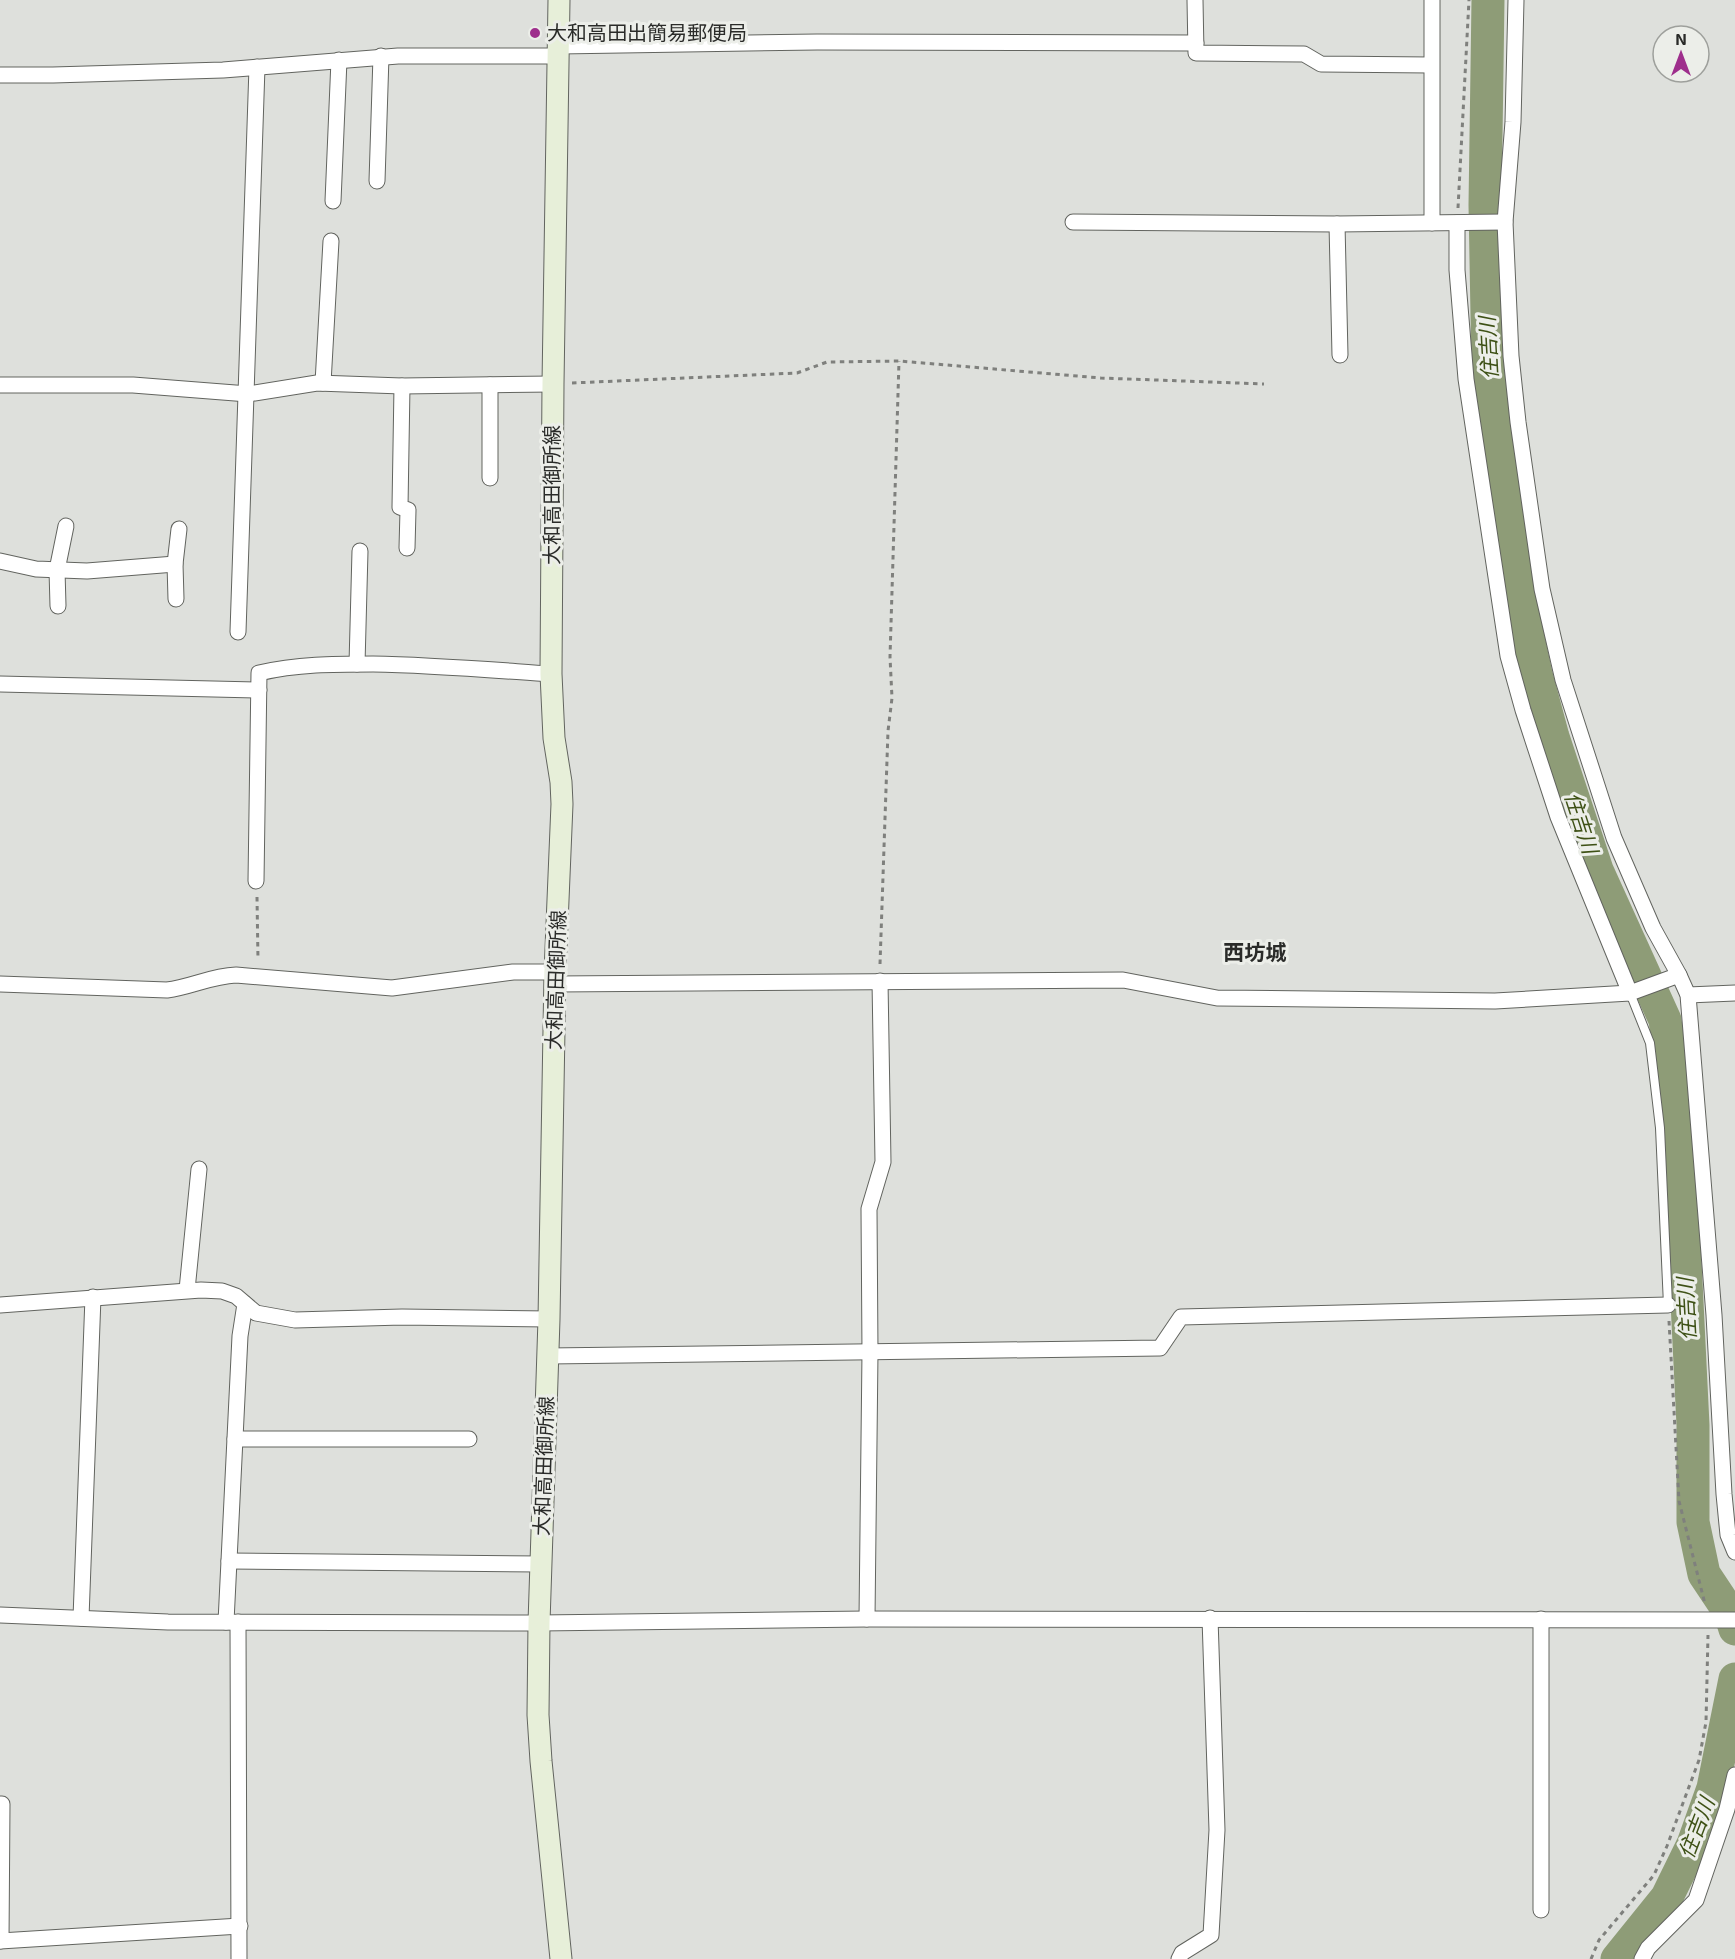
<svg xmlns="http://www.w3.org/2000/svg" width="1735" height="1959" font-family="'Exo 2','Noto Sans JP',sans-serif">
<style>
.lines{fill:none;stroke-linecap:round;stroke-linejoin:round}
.river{stroke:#8e9c77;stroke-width:33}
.lane-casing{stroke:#62645f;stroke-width:10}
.street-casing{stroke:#62645f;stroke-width:17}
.secondary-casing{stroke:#62645f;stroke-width:23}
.path{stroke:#7f807d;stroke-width:3;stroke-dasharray:4.5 4.5;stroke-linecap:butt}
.lane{stroke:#fff;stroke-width:8}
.street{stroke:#fff;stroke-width:15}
.secondary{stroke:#e7efd9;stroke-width:21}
.poi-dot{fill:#9e2e8c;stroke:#eceee9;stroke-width:2}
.labels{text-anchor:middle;stroke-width:6;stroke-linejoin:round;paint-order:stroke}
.poi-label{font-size:20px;fill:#2a2b29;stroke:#eceee9;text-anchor:start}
.street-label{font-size:20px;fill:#2a2b29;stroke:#eceee9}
.water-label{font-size:21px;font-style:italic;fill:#3e5116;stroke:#eceee9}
.neighbourhood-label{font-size:21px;font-weight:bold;fill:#2a2b29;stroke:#eceee9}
</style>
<rect width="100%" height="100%" fill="#dee0dc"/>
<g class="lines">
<g class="river">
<polyline points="1488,0 1485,205 1488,370 1495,424 1507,488 1525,623 1536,674 1553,737 1597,870 1665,1020 1678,1117 1693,1425 1693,1522 1704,1574 1730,1613 1735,1629"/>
<polyline points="1617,1959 1667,1897 1693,1844 1713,1788 1735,1679"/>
</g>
<defs>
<polyline id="lane" points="1630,993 1650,1043 1660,1128 1668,1305"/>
<g id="street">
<polyline points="1195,0 1196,53 1304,54 1321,64 1430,65"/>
<polyline points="1516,0 1513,122 1505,222 1511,356 1518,422 1542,589 1563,680 1614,838 1653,928 1679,975 1688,995 1714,1315 1724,1494 1728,1535 1735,1552"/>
<polyline points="559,46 817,42 1196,43"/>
<polyline points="0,75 53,75 223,70 398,56 559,56"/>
<polyline points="377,181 381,56"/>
<polyline points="333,201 339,60"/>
<polyline points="1073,222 1337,224 1505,222"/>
<polyline points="1432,223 1432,0"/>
<polyline points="1457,223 1457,270 1466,379 1508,656 1523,710 1558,817 1630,993"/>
<polyline points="1337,224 1340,355"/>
<polyline points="323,383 331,241"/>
<polyline points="0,385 133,385 248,394 317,383 402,386 553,384"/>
<polyline points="402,386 400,507 408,510 407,548"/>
<polyline points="490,478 490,385"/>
<polyline points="0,561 36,569 87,571 175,564"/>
<polyline points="176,599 175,564 179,529"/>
<polyline points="58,606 57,570 66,526"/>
<polyline points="238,632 257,67"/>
<polyline points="357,664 360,551"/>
<polyline points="0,684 259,690"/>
<path d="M256,881l3,-208c38,-9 75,-9 114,-9 59,1 119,6 178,10"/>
<path d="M0,984l167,6c24,-3 44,-14 69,-15l156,13 121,-16h42"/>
<polyline points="555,984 1123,980 1217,998 1495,1001 1630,993 1679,975"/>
<polyline points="1688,995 1735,993"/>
<polyline points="187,1290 199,1169"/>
<polyline points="0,1305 201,1290 222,1291 236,1296 256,1313 295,1320 402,1317 549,1319"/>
<polyline points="548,1356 1160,1348 1181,1317 1668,1305"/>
<polyline points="235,1439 469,1439"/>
<polyline points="229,1561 541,1564"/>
<polyline points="0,1615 168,1622 539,1623 867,1619 1735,1620"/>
<polyline points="81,1618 93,1297"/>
<polyline points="867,1619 870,1352 869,1209 883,1162 880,981"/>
<polyline points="1541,1619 1541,1910"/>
<polyline points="226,1622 240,1336 245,1304"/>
<polyline points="238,1622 239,1959"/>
<polyline points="0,1804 2,1804 1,1941"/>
<polyline points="0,1941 240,1926"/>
<polyline points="1179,1959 1182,1953 1211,1935 1217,1830 1210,1618"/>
<polyline points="1642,1959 1648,1948 1696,1900 1727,1809 1735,1775"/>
</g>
<polyline id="secondary" points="559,0 553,384 551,674 554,738 561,782 562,804 555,972 549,1319 539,1623 538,1715 541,1761 561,1959"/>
</defs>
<use href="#lane" class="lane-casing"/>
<use href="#street" class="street-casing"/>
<use href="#secondary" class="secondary-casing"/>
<g class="path">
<polyline points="1458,208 1469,0"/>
<polyline points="572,383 797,373 827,362 899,361 1101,378 1264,384"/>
<polyline points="257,897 258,960"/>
<polyline points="880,964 888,731 892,698 890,657 899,361"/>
<polyline points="1669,1321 1679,1501 1705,1604"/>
<polyline points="1591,1959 1599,1940 1654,1875 1667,1846 1699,1760 1706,1722 1708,1635"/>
</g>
<use href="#lane" class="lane"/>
<use href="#street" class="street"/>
<use href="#secondary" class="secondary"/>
</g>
<circle class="poi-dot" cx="535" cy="33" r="6"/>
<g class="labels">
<g class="poi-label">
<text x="547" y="40">大和高田出簡易郵便局</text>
</g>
<g class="street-label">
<text transform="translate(552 495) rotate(-90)" y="7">大和高田御所線</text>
<text transform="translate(556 980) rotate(-88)" y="7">大和高田御所線</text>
<text transform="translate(544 1466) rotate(-88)" y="7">大和高田御所線</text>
</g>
<g class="water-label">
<text transform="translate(1489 348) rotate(-93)" y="7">住吉川</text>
<text transform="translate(1581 823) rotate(72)" y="7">住吉川</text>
<text transform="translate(1687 1309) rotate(-93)" y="7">住吉川</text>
<text transform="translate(1697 1828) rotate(-69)" y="7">住吉川</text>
</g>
<g class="neighbourhood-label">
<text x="1255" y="960">西坊城</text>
</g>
</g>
<g transform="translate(1681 54)"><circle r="28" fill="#eceee9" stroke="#9ea09c" stroke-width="1.5"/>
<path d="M0-4.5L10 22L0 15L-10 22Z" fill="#9e2e8c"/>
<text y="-9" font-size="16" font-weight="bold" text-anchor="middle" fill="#2a2b29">N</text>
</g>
</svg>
